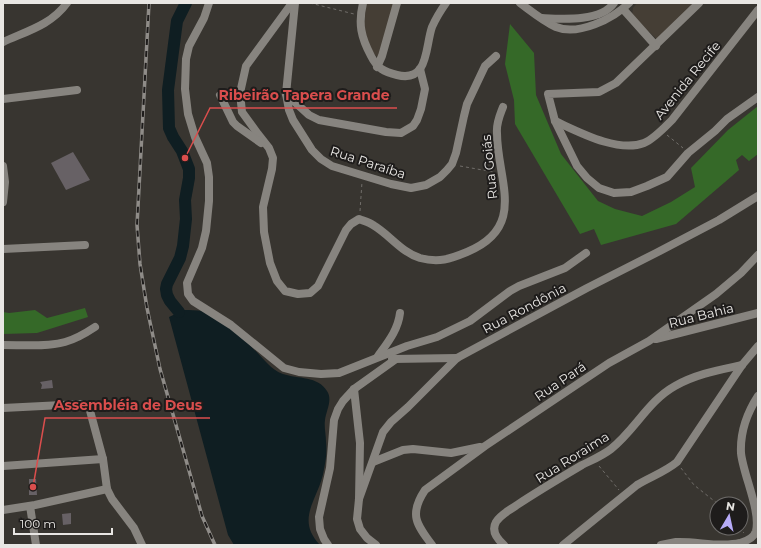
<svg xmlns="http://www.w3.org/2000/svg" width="761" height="548" font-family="Montserrat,sans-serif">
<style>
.built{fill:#453e35}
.forest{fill:#356928}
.water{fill:#0f1e22}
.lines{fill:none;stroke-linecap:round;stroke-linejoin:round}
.river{stroke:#0f1e22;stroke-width:12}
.building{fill:#676165}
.path{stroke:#716e6a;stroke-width:1;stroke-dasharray:3 3;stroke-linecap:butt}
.minor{stroke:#87847f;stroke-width:8}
.rail-casing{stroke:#8f8c88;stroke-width:3.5}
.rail{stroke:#1e1c1b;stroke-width:2;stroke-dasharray:6;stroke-linecap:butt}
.labels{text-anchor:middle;stroke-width:4;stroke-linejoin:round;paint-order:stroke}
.street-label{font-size:13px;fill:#e8e6e3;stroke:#1e1c1b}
.leader{fill:none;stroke:#da4e4d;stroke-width:1.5}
.callout-dot{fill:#da4e4d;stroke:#1e1c1b;stroke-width:1.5}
.callout-label{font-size:14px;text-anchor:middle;font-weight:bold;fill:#da4e4d;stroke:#1e1c1b;stroke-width:4;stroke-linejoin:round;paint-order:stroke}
</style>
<rect width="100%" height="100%" fill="#383530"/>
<g class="built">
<polygon points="366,3 401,3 383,62 370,50 364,29"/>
<polygon points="637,3 696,3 658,40 632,16 633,8"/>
</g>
<g class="forest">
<polygon points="510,24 534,53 536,95 561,154 598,201 615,209 642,216 671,202 695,187 691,168 728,130 758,106 758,154 749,161 742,155 736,160 739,170 676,224 601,245 594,229 580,234 515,124 514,100 505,64"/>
<polygon points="85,308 88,317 37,333 3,334 3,312 9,313 35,310 47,318"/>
</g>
<path class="water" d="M184,310c6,0 12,0 18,1 26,7 48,35 66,53 4,4 9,8 15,10 15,5 35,2 44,17 6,9 -1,20 -2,29 -1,8 1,14 1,22 1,9 0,18 -2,27 -4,29 -30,49 -4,76h-86l-6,-10 -59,-218z"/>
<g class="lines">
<polyline class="river" points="179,312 170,301 167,295 166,289 167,284 180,258 183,246 186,219 185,200 189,178 189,169 182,151 173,137 169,128 168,90 177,21 186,3"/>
</g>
<g class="building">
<polygon points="73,152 90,180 66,190 51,163"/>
<polygon points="52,380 53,388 41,389 42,385 40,382"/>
<polygon points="29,479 36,479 37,495 29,495"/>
<polygon points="71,513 71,524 63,525 62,514"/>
</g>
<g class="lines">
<g class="path">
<polyline points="310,3 354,14"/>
<polyline points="667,135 683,148"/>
<polyline points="460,166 494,172"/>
<polyline points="360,211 362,182"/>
<polyline points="599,466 619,490"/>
<polyline points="681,468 694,485 718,504"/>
<polyline points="739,528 744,533"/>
</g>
<g class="minor">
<polyline points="209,3 204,18 189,46 186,59 185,89 188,114 195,137 207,163 209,177 209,201 206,231 202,248 187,283 188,294 193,301 231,325 284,368 299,372 321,374 339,373 407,346 437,337 470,321 510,291 519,286 565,268 586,253"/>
<path d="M292,3l-46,63 -6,27 2,19 16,22 11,14 4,10 -1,11 -9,38 1,25 6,31 7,18 8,10 13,3 12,-1 8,-7 28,-56 5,-6 8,-5c5,2 10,3 14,6 17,10 28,27 47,33 19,5 30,1 47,-6 61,-25 30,-72 30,-119 -1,-10 3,-18 6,-26"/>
<polyline points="295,3 286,94 289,110 293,120 312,150 321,159 332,166 391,184 411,188 426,185 440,177 447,170 452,164 456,153 464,116 467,104 485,66 496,56"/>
<path d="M363,3c-5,21 -2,34 8,53 6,12 13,16 26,19 32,8 28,-28 35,-48 4,-9 9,-17 14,-24"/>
<path d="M520,3c11,8 23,18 36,24 22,9 57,-8 73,-24"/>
<polyline points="699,3 616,83 599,92 548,94 555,121 577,166 587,178 599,188 614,193 631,192 647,186 667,177 688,153 715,131 727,119 758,97"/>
<polyline points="623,9 656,46"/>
<path d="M542,18c20,1 59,4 72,-15"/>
<path d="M3,42c24,-11 48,-17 64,-39"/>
<polyline points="377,67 382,56 397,3"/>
<polyline points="286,94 309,115 319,120 386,132 401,133 413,126 417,120 421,109 425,89 420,69"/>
<polyline points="220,95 233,122 237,126 261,143"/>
<polyline points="3,99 77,90"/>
<path d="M555,121c24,11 63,32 89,22 10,-4 20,-15 28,-23l86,-110"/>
<polyline points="3,166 5,182 3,202"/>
<polyline points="3,249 85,245"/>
<polyline points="656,339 758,313"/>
<path d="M3,345c20,0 43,2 62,-3 11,-3 21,-9 30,-15"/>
<path d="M378,356c10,-14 20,-26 22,-43"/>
<polyline points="392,359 457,358"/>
<polyline points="354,389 360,443 359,499 357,519 360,529 367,538 376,545"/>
<polyline points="3,408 82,404 89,407 103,459 107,489 112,499 134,528 142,545"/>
<polyline points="373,462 403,450 413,449 451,453 480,447"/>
<polyline points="3,466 103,459"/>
<polyline points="359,499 383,432 391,422 408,407 457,358 587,288 656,253 719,220 758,196"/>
<polyline points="30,506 36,545"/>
<polyline points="3,510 35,505 107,489"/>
<polyline points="328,545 324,539 320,529 319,517 330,468 334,420 338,409 343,401 354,389 396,359"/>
<path d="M432,545c-16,-21 -23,-31 -7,-55l60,-44 124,-83 40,-22 67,-47 25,-21 17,-18"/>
<path d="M504,545c-7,-6 -13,-14 -8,-23 5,-8 14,-12 21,-17 21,-14 43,-27 65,-40 10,-5 20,-9 29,-16 24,-19 37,-48 64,-63 21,-12 44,-16 67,-21"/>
<path d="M563,545l74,-60c13,-8 28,-13 40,-23l65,-97 16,-19"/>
<path d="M661,545c5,-1 10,-2 15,-3 21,-1 44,6 64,1 7,-2 14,-5 16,-12 5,-20 -13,-57 -15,-78 -1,-21 6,-40 17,-57"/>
</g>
<defs>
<polyline id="rail" points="149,3 137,225 140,264 147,308 160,369 202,516 215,545"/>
</defs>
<use href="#rail" class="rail-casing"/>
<use href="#rail" class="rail"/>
</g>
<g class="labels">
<g class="street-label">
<text transform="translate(687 80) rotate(-51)" y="5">Avenida Recife</text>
<text transform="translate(368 162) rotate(18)" y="5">Rua Paraíba</text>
<text transform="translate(489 167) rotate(-96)" y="5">Rua Goiás</text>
<text transform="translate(524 308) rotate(-28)" y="5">Rua Rondônia</text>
<text transform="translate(701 315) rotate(-14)" y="5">Rua Bahia</text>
<text transform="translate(560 381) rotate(-34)" y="5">Rua Pará</text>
<text transform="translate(572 457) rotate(-32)" y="5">Rua Roraima</text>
</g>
</g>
<path class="leader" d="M185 158L210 108H397M33 487L45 418H210"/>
<g class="callout-dot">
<circle cx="185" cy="158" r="4"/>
<circle cx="33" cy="487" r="4"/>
</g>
<g class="callout-label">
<text x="304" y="100">Ribeirão Tapera Grande</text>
<text x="128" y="410">Assembléia de Deus</text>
</g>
<rect width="761" height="548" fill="none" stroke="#e8e6e3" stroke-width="8"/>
<g transform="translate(729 516) rotate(9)"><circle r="19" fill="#1e1c1b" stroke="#6f6d6b"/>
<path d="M0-3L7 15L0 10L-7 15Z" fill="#b7abf8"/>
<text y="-6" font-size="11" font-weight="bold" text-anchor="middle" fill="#e8e6e3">N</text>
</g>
<path d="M14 528v6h98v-6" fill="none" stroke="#e8e6e3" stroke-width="2"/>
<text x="20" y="528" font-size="12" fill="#e8e6e3" stroke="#1e1c1b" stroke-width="3" paint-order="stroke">100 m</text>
</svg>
